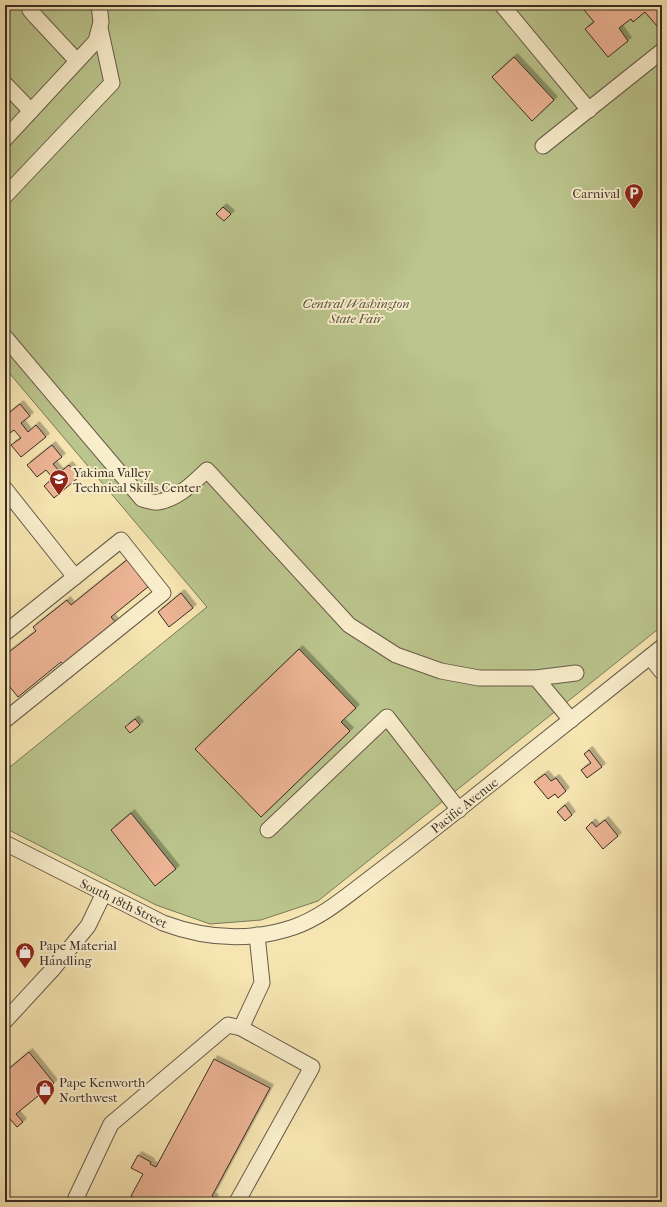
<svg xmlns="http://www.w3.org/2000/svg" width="667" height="1207" font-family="'IM FELL French Canon',serif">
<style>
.green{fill:#bbc58d;stroke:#7a795a}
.building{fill:#ecb494;stroke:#392d27;filter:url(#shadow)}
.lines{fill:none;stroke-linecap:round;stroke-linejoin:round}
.minor-casing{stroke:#685b4a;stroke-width:17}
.minor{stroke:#f9eecc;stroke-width:15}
.labels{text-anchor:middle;stroke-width:4;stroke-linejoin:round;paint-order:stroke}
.poi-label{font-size:13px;fill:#392d27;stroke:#f9eecc;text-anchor:start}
.park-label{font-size:13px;font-style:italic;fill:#5a5340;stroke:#f9eecc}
.street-label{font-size:13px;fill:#392d27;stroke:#f9eecc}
</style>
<defs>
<filter id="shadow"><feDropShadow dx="3.5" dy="-3.5" stdDeviation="0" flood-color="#0004"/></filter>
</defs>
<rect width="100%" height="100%" fill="#f6e5b1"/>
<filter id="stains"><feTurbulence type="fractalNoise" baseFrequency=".005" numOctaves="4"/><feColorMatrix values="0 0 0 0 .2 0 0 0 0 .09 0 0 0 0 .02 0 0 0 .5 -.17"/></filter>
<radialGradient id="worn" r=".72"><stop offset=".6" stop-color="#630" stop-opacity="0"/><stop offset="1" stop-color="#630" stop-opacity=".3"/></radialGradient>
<polygon class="green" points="5,5 662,5 662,626 318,901 261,920 210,924 156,905 5,828 5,771 207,607 5,368"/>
<g class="building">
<polygon points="580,5 662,5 662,32 645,12 633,22 631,19 619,28 628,41 608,57 585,29 594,22"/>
<polygon points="514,57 554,100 532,121 492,77"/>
<polygon points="223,207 231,214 224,221 216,214"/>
<polygon points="20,404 30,416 21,423 28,432 36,425 46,437 21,457 11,445 21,438 14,430 5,437 5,416"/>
<polygon points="52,445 62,457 53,464 60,472 69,465 79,477 54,498 44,486 53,478 46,470 37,477 27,465"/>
<polygon points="128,559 149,586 111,617 117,624 65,666 61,662 18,697 5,681 5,655 36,631 33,627 67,600 71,605"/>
<polygon points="181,593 193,608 169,627 158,612"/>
<polygon points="299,649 356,708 341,722 350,731 261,817 195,749"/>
<polygon points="135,719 140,725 130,733 125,727"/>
<polygon points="589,750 602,767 587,778 581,770 591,763 584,754"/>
<polygon points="545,774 551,781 556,778 566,791 558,798 555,794 548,799 534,782"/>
<polygon points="565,805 572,815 565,821 557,812"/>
<polygon points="131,813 176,869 155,886 111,830"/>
<polygon points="605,820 618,836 603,849 586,828 592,822 596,827"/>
<polygon points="29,1052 54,1083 16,1114 23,1122 17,1127 10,1119 5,1123 5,1072"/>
<polygon points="214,1059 270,1088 212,1196 215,1198 213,1202 143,1202 131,1196 143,1174 131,1168 138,1155 151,1162 150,1164 156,1167"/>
</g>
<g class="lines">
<defs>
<g id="minor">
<polyline points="29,5 30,10 36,17 77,61"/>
<polyline points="502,5 589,110"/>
<polyline points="5,84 31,111"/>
<polyline points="5,139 96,41 101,22 99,5"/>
<polyline points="543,146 662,51"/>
<polyline points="5,196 112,83 100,28"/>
<path d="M5,337l137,162c5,1 11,4 16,3 20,-3 35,-19 49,-32l142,155 47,30 45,16 38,7h57l40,-5"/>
<polyline points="5,489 75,577"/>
<polyline points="5,633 121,540 163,593 5,720"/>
<polyline points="650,657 662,672"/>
<polyline points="536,678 571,720"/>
<polyline points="268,830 387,717 459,810"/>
<path d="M5,843l158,80c43,16 87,19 131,4 25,-9 45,-25 66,-41 17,-13 34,-26 51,-39 84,-66 167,-133 251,-200"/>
<polyline points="5,1021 52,970 88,926 104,893"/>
<polyline points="241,1028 262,983 257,935"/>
<polyline points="80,1202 75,1200 111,1124 228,1025 241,1028 312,1067 237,1202"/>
</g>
</defs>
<use href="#minor" class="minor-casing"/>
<use href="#minor" class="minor"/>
</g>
<defs>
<symbol id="parking-pin" viewBox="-11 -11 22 30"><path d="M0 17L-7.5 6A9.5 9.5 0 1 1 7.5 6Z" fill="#8f2418" stroke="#f9eecc"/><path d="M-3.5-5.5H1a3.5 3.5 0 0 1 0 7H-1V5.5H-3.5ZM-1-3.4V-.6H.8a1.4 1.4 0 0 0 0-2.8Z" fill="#fff"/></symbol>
<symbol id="school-pin" viewBox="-11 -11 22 30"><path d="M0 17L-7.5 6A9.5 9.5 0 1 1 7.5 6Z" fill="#8f2418" stroke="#f9eecc"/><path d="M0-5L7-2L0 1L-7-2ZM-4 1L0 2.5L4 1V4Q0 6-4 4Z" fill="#fff"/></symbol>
<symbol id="shop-pin" viewBox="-11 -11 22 30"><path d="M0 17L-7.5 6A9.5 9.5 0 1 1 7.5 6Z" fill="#8f2418" stroke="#f9eecc"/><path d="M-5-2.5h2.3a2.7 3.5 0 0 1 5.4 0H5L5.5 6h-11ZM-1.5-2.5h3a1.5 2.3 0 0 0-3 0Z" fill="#fff"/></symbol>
</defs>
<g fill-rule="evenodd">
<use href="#parking-pin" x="623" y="182" width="22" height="30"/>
<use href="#school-pin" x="48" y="468" width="22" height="30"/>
<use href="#shop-pin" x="14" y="941" width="22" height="30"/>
<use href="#shop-pin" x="34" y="1078" width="22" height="30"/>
</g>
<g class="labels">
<g class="poi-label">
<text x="620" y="198" text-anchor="end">Carnival</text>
<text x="73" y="477">Yakima Valley<tspan x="73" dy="15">Technical Skills Center</tspan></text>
<text x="39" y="950">Pape Material<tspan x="39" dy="15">Handling</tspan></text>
<text x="59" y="1087">Pape Kenworth<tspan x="59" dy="15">Northwest</tspan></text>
</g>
<g class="park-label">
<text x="356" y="308">Central Washington<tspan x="356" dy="15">State Fair</tspan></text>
</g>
<g class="street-label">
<text transform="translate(464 805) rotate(-38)" y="5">Pacific Avenue</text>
<text transform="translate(124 903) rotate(26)" y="5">South 18th Street</text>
</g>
</g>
<rect width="667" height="1207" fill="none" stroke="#f6e5b1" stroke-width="20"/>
<rect x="6" y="6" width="655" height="1195" fill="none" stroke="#392d27" stroke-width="2"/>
<rect x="10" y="10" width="647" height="1187" fill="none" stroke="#392d27"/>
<rect width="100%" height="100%" filter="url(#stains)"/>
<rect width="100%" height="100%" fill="url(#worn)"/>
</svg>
